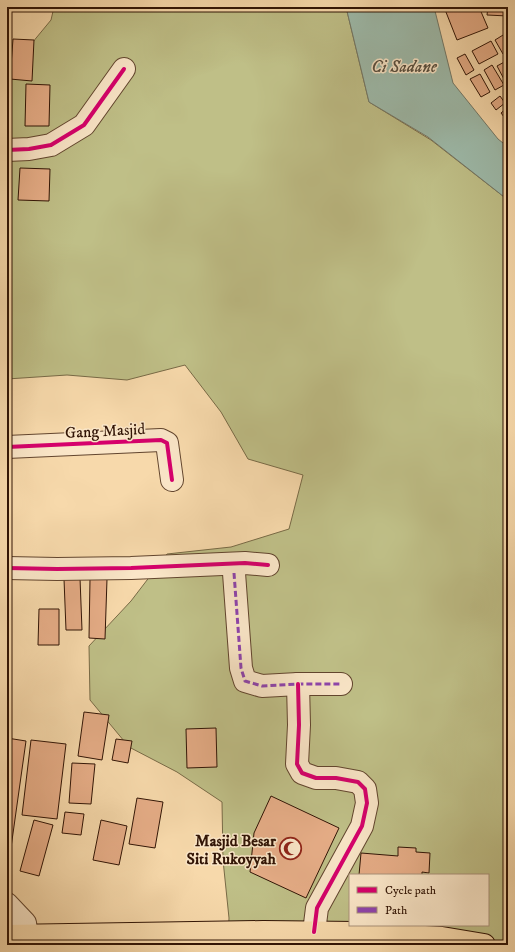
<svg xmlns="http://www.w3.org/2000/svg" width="515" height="952" font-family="'IM FELL DW Pica',serif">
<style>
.green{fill:#bfbf87;stroke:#786a46;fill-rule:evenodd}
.water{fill:#9dbaaa;stroke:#727868}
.building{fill:#e6ad87;stroke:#311405}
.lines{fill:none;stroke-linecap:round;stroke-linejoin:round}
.street-casing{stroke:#62452e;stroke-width:24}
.primary-casing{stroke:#311405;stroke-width:24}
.street{stroke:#fae6c8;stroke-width:22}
.primary{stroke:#f7d9ab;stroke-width:22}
.quiet{stroke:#8e44ad;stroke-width:3;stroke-dasharray:6 3;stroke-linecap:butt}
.cycleway-casing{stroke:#fae6c8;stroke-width:6}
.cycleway{stroke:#d6006c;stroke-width:4}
.labels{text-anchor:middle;stroke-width:3;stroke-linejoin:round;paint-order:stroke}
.street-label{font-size:16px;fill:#311405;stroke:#fae6c8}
.poi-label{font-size:16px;font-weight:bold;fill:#311405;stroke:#fae6c8;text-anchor:end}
.water-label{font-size:17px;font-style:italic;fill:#574e3f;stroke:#fae6c8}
</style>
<rect width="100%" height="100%" fill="#f7d9ab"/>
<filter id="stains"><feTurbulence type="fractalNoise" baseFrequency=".005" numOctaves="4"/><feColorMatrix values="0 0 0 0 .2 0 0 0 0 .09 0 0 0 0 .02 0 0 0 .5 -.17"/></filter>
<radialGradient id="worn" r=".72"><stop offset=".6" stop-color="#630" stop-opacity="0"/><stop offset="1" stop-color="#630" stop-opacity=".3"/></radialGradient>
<path class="green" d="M54,7h292l23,95 62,38 77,60v745h-280l1,-27 -6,-58 -1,-58 -45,-30 -48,-25 -39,-47 -1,-54 42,-45 36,-47 64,-7 58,-18 14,-54 -55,-16 -27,-47 -36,-47 -58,15 -60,-5 -60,4v-330l25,-6 19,-23zM350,875h138v50h-138z"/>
<polygon class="water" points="346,7 434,7 453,83 498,139 508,147 508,200 428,137 369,102"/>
<g class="building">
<polygon points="444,7 479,7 488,28 457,40"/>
<polygon points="488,7 508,9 508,16 487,15"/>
<polygon points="508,32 508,51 503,54 495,40"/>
<polygon points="13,39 34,40 32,81 10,79"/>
<polygon points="491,41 498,54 479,64 472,51"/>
<polygon points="465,54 474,70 466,75 457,58"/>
<polygon points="508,60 508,80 505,81 497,66"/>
<polygon points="492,65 504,85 495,90 484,70"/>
<polygon points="480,74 490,92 481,97 470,79"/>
<polygon points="26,84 50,85 49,126 25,126"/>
<polygon points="500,96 505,103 496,110 491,103"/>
<polygon points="508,107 508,122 501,113"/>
<polygon points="20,168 50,169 49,201 18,200"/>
<polygon points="80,578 82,630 66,630 64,579"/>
<polygon points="90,579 107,579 105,639 89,638"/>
<polygon points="39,609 59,609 59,645 38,645"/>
<polygon points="84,712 109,715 102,760 78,756"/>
<polygon points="216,728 217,767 187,768 186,729"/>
<polygon points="7,738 26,741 7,876"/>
<polygon points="116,739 132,741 128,763 112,760"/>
<polygon points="31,740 66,744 57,819 22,815"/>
<polygon points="72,763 95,764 91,804 69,803"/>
<polygon points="271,796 339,828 306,898 250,872 254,833"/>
<polygon points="137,798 163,802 155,848 129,844"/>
<polygon points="65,812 84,814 81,835 62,833"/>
<polygon points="34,820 53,825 39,876 20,871"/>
<polygon points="101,820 127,826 119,865 93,860"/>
<polygon points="398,847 416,848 416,852 430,853 429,873 422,872 422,875 359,875 361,853 398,856"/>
</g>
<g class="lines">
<defs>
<g id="street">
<polyline points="7,150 29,149 51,145 84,125 124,69"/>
<polyline points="7,447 161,440 167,443 172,480"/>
<polyline points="7,568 57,569 131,568 245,563 268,565"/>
<polyline points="234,573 241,668 245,681 262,686 298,684 341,684"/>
<polyline points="298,684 299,725 297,764 302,773 316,778 336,778 358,782 365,789 367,803 362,826 317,908 314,932"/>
<polyline points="7,904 25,923 27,936"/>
</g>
<polyline id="primary" points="7,936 263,932 356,933 442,938 484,945"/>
</defs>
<use href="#street" class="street-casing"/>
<use href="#primary" class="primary-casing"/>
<use href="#street" class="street"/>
<use href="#primary" class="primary"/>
<polyline class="quiet" points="234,573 241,668 245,681 262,686 298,684 341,684"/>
<defs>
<g id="cycleway">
<polyline points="7,150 29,149 51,145 84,125 124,69"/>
<polyline points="7,447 161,440 167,443 172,480"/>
<polyline points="7,568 57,569 131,568 245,563 268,565"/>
<polyline points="298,684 299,725 297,764 302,773 316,778 336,778 358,782 365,789 367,803 362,826 317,908 314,932"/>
</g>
</defs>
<use href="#cycleway" class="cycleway-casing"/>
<use href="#cycleway" class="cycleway"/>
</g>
<defs>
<symbol id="mosque-ring" viewBox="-11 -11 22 22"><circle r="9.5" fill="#fae6c8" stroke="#8f2418" stroke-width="1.5"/><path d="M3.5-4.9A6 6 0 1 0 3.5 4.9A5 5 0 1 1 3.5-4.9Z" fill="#8f2418"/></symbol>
</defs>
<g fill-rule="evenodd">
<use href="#mosque-ring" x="278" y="836" width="25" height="25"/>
</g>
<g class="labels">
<g class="street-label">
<text transform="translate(105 430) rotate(-3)" y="6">Gang Masjid</text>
</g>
<g class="poi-label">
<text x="276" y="846">Masjid Besar<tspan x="276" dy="18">Siti Rukoyyah</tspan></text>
</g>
<g class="water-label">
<text x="404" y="72">Ci Sadane</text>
</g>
</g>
<rect width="515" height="952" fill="none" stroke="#f7d9ab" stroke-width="24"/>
<rect x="8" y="8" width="499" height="936" fill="none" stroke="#311405" stroke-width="2"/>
<rect x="12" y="12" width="491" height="928" fill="none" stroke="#311405"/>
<rect x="349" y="874" width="140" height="52" fill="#fae6c8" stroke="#aa927a"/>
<rect x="357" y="887" width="20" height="6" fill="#d6006c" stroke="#aa927a"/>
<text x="385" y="894" font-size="12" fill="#311405">Cycle path</text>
<rect x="357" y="907" width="20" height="6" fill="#8e44ad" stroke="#aa927a"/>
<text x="385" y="914" font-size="12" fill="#311405">Path</text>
<rect width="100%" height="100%" filter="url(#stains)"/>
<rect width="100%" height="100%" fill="url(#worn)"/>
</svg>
